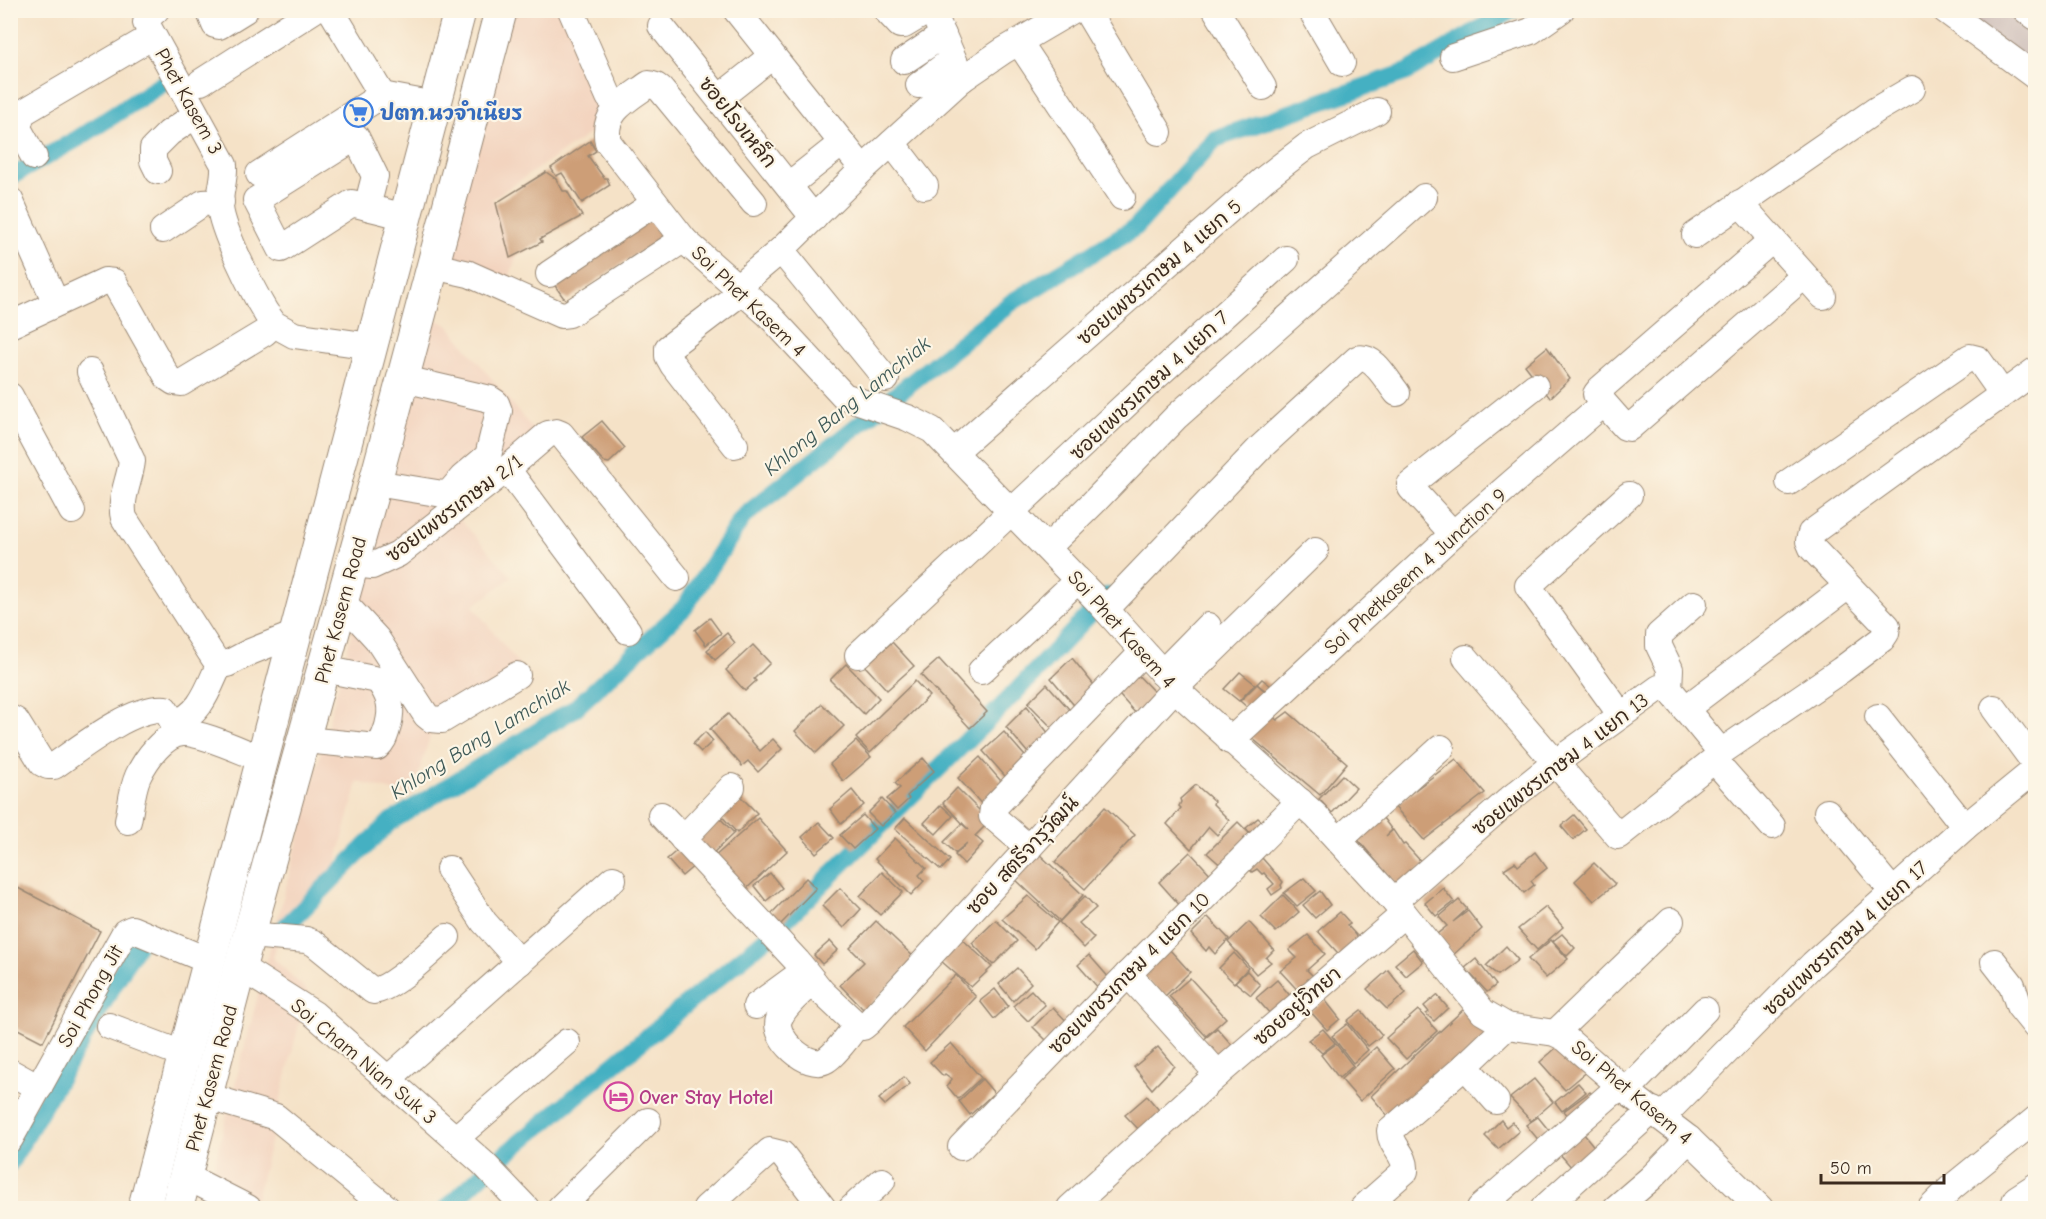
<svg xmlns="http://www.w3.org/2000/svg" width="2046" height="1219" font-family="'Comic Neue','Playpen Sans Thai',sans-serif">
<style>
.built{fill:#f3d4bf}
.industrial{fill:#cfc0bb}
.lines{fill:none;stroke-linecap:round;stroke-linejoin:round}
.canal{stroke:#44b0c2;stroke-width:18}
.building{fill:#cd9e77}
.minor-casing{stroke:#988672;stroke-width:28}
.major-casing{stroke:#988672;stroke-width:34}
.minor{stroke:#fff;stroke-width:26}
.major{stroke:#fff;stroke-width:32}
.labels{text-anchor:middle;stroke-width:4.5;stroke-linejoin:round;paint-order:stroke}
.street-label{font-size:20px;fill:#3b2a1e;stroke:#fcf5e5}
.shop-label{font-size:20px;font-weight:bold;fill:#366cbe;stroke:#fcf5e5;text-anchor:start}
.hotel-label{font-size:20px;font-weight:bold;fill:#b23c85;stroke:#fcf5e5;text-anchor:start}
.water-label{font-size:21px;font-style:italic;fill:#3e5957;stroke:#fcf5e5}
</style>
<rect width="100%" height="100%" fill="#fcf5e5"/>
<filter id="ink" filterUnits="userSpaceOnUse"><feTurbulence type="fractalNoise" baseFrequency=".0167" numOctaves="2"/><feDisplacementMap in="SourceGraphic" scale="12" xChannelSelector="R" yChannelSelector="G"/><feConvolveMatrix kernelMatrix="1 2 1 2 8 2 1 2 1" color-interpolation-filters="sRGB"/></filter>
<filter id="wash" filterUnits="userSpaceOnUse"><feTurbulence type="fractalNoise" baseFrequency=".008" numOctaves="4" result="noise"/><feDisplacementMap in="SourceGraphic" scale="24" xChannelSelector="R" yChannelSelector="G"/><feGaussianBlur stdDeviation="1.35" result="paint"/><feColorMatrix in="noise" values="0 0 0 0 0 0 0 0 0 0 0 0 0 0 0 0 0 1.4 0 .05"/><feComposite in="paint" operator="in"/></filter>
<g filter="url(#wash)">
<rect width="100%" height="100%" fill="#f5e2c7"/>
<g class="built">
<polygon points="513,11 568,11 603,95 592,132 492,199 521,242 509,279 444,260"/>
<polygon points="433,318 448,325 535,432 448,506 512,577 473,606 528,676 431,733 412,796 358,782 334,871 283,919 273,958 307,991 254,1208 203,1208"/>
</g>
<polygon class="industrial" points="1932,11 2035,11 2035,89"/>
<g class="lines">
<g class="canal">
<polyline points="10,177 77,139 162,84"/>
<polyline points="278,934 390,822 574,709 684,608 743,517 1012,302 1136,227 1215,139 1407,72 1512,10"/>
<polyline points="10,1163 141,938"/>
<polyline points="447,1208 489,1168 770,935 1004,704 1107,596"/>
</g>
</g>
<g id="blocks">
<g class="building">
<polygon points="590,141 596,151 588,156 604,178 607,178 610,185 582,203 562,173 556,176 551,168"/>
<polygon points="546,172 556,179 563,191 567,191 582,216 540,239 542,242 510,258 496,203"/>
<polygon points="655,207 672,231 567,300 563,297 551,280"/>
<polygon points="1547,347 1570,379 1550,398 1525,365"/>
<polygon points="602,421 625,448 609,463 604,462 582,437"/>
<polygon points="710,618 721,633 706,645 695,630"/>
<polygon points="727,633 735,643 715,660 707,650"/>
<polygon points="892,642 914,666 887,690 865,666"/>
<polygon points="753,645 770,663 754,679 756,681 745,691 726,670"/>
<polygon points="1072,658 1098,690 1079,711 1051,678"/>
<polygon points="939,659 987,712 970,728 921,675"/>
<polygon points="846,664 879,698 864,714 830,680"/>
<polygon points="1132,669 1158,696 1137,715 1112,687"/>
<polygon points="1240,672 1255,684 1239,701 1224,689"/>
<polygon points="1262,679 1276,690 1272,696 1257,684"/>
<polygon points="915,681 929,696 870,753 856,738"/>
<polygon points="1047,684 1076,717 1058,734 1028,703"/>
<polygon points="1257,684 1271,697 1255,714 1240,701"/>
<polygon points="822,704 844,726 816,753 795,731"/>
<polygon points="1027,706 1053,739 1034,760 1006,727"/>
<polygon points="1266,712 1277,720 1288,712 1347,763 1320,795 1246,733"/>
<polygon points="728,714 760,751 773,739 782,749 758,772 748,761 742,766 710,729"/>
<polygon points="705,732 713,741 701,752 693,744"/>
<polygon points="1004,732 1031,763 1011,783 983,751"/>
<polygon points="856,741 871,757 843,781 830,764"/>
<polygon points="980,757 1007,788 986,809 958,778"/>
<polygon points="923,758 934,771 907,796 909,799 897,810 887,799 900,788 895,783"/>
<polygon points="1456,759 1485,793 1424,840 1394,806"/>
<polygon points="1342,775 1356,788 1332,813 1319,799"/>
<polygon points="1196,785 1214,801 1213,804 1229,820 1217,835 1209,827 1191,849 1167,824 1181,808 1179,806 1181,802 1180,799"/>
<polygon points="957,788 990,821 975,836 983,843 964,864 955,855 967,843 955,853 944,842 962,824 969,830 943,803"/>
<polygon points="852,790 864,805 841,824 830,809"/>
<polygon points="737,793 757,813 737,833 718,812"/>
<polygon points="882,799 895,813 881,826 868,813"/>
<polygon points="941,805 953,816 936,834 924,823"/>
<polygon points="1105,807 1135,835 1085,889 1055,862"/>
<polygon points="716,814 734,833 711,855 693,836"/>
<polygon points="1380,814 1392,830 1386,836 1393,830 1403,845 1405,844 1425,866 1399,888 1354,835"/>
<polygon points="863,815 875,829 853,849 840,835"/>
<polygon points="1574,815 1586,829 1573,840 1561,826"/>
<polygon points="758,818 787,851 743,892 713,858"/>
<polygon points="905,818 950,860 941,870 895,829"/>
<polygon points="1258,818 1269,828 1225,869 1207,853 1238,822 1252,836 1246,828"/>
<polygon points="819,822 834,838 816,853 802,837"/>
<polygon points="895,838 926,868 919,875 924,881 911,895 875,859"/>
<polygon points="680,848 695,865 682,876 667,859"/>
<polygon points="1190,852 1214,878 1183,909 1159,882"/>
<polygon points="1535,852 1547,868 1531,881 1534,885 1524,893 1504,869 1515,862 1518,866"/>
<polygon points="1039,854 1083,895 1060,921 1015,879"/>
<polygon points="1262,858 1283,882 1281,885 1282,888 1272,895 1268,889 1274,884 1264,873 1262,874 1257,869 1252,872 1249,869"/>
<polygon points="1594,863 1615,884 1594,901 1575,881"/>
<polygon points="882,872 903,892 880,915 860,896"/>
<polygon points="770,873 782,888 766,901 754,886"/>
<polygon points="806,878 816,888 780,925 770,915"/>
<polygon points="1304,878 1316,891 1297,906 1284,893"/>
<polygon points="16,887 100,931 43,1042 10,1025 10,897"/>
<polygon points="840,888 861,909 844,928 822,906"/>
<polygon points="1443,888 1454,902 1436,916 1425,903"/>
<polygon points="1320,891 1330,905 1315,918 1303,905"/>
<polygon points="1283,895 1299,912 1276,932 1261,917"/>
<polygon points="1028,896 1058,922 1035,949 1002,919"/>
<polygon points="1085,896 1096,908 1079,923 1094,938 1084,948 1059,922"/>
<polygon points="1459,900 1467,909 1453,922 1468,911 1482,929 1453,955 1437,934 1447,926 1439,917"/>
<polygon points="1546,907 1563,927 1537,950 1518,929"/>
<polygon points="1340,912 1350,923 1347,925 1365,945 1346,962 1318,931"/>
<polygon points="1208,917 1229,939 1215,954 1209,947 1206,951 1191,934"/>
<polygon points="996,920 1017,941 993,965 972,943"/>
<polygon points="876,921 917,960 864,1010 840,985 864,962 850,948"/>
<polygon points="1249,922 1274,950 1266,958 1271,962 1256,974 1228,942"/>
<polygon points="1562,934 1575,948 1567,956 1553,941"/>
<polygon points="1308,935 1325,954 1307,970 1317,980 1303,996 1280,971 1297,958 1289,950"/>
<polygon points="960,937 992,967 971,987 941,961"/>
<polygon points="1551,940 1568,959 1546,978 1528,959"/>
<polygon points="830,941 838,950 822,964 814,955"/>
<polygon points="1506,946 1518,960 1498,975 1486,966"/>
<polygon points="1169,949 1190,972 1164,997 1142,976"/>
<polygon points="1413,949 1423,962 1406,976 1395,964"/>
<polygon points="1234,953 1248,968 1234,983 1219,968"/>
<polygon points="1089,955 1111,980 1100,990 1078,965"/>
<polygon points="1476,959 1496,985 1487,992 1465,968"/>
<polygon points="1017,968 1031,983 1013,1001 999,984"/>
<polygon points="1388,970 1406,993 1387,1009 1367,989"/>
<polygon points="1247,971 1260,985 1251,995 1235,982"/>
<polygon points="956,975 976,997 925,1051 903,1027"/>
<polygon points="1190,978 1226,1018 1206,1036 1169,996"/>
<polygon points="1277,980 1292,998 1272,1016 1256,998"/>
<polygon points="995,989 1008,1006 994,1019 980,1001"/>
<polygon points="1031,990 1045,1005 1028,1021 1013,1006"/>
<polygon points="1437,995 1448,1008 1434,1021 1426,1014 1429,1012 1424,1006"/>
<polygon points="1325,1000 1340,1019 1327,1030 1310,1011"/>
<polygon points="1467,1006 1491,1033 1393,1122 1371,1096"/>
<polygon points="1053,1007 1071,1026 1051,1045 1033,1027"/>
<polygon points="1361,1010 1382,1035 1368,1046 1347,1021"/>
<polygon points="1418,1010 1437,1031 1406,1059 1386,1038"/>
<polygon points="1347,1024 1368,1050 1353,1063 1332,1036"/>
<polygon points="1217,1028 1239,1053 1224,1065 1202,1041"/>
<polygon points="1323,1029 1335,1043 1322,1053 1308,1040"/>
<polygon points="1563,1042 1589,1070 1565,1090 1540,1062"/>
<polygon points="951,1043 981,1078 958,1099 947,1086 952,1079 945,1074 943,1076 930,1062"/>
<polygon points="1336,1044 1353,1066 1339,1078 1321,1055"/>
<polygon points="1158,1047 1174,1066 1152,1089 1134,1067"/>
<polygon points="1376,1047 1395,1069 1360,1101 1341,1079"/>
<polygon points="904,1077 910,1084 885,1105 879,1099"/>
<polygon points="982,1079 994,1093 970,1115 959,1101"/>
<polygon points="1534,1079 1553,1102 1531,1121 1510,1098"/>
<polygon points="1578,1083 1586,1092 1562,1111 1555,1102"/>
<polygon points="1590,1092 1599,1103 1575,1124 1564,1111"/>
<polygon points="1147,1096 1163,1115 1142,1133 1125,1115"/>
<polygon points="1538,1117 1555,1138 1545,1148 1526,1125"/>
<polygon points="1501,1120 1506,1127 1512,1122 1519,1131 1498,1149 1485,1136"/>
<polygon points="1583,1133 1596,1149 1574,1170 1559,1153"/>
</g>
</g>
</g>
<g filter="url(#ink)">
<use href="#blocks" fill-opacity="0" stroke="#988672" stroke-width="1.5"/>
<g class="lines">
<defs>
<g id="minor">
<path d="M156,10l-9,8 -1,5 78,142c1,15 -5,28 -4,42 2,23 33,85 46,106l8,11 20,11 77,11"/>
<polyline points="209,10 215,25 219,26 245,10"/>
<polyline points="331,10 382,95"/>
<polyline points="571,10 609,97"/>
<polyline points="736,10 863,169"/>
<polyline points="886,10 900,25 904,25 929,10"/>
<polyline points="932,10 962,79"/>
<polyline points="1086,10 1159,132"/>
<polyline points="1216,10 1263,87"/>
<polyline points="1311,10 1342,63"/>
<polyline points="1945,10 2036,77"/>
<polyline points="2026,10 2036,17"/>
<polyline points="661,26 814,218"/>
<polyline points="1019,42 1122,197"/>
<polyline points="1453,57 1531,31 1561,10"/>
<polyline points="904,61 943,35"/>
<polyline points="201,82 314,10"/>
<polyline points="919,85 953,59"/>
<polyline points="719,98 772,56"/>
<polyline points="892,143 925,186"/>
<polyline points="34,157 18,128 22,113 153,36"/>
<polyline points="158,171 153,161 153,149 169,133 196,115"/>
<polyline points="259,174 382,95 435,105"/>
<polyline points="789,185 842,143"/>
<polyline points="10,200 56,303"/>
<polyline points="1740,203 1823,296"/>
<path d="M367,207l8,-31 -19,-39 -100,63 25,49 71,-46c18,5 35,9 53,14"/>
<polyline points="163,230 203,203 221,202"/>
<polyline points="1695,235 1876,110 1912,89"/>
<polyline points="1772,240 1600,389 1596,394 1625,427 1629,428 1804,276"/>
<path d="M685,241l-77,-99c-7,-30 20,-43 41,-58l7,2 5,4 93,113"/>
<polyline points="781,250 886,379"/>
<polyline points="433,266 469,274 561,315 569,314 675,245 685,241 768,314 844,396 908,418 932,430 1097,600 1186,699 1316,816 1394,901 1483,1012 1507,1026 1555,1033 1565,1038 1626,1091 1689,1139 1760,1208"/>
<polyline points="549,274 655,203"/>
<polyline points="737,287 781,250 863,169 962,79 1003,51 1073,10"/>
<polyline points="10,325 105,281 114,282 168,378 174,382 181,383 264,333 274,324"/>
<path d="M90,372l42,89c-2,19 -13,38 -8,57l90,140 6,5 7,1 23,-12 45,-18"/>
<polyline points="10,396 72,511"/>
<polyline points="735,445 673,365 668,356 668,348 743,291"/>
<polyline points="954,452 1263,180 1307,146 1377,111"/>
<polyline points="507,469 628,631"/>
<polyline points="1789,482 1970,357 1978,359 2002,393"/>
<polyline points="375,483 443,494 450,492 462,478 488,456 499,411 496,403 490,399 404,379"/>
<polyline points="1453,534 1411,488 1410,485 1535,386"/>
<polyline points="1047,548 1093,503 1176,417 1424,197"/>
<polyline points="353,564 372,566 398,554 507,469 548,434 556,432 561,434 677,578"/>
<polyline points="343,602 377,639 426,715 431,719 442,720 517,675"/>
<path d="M1106,609l156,-163 95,-87c17,-5 30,22 40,34"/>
<polyline points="858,655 1150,382 1286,259"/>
<polyline points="1466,658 1618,836 1714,760 1721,752 1841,670 1882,639 1886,633 1887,626 1812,548 1809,541 1811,533 2036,370"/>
<polyline points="981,671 1078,580"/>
<polyline points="1162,673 1208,626"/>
<polyline points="1669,689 1670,669 1659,646 1659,635 1694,604"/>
<polyline points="1994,708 2036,765"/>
<polyline points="1685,709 1848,586"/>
<polyline points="1621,715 1528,586 1629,495"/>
<polyline points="1878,717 1965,827"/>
<path d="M10,718l6,3 26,42 6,3h6c26,-18 79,-60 111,-57l8,13c27,-3 37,-38 47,-59"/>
<path d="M305,740l72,7c7,-6 8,-12 11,-21 5,-19 2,-30 -10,-46l-54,-11"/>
<polyline points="1230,741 1453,534 1603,404"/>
<polyline points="1714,760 1772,826"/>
<polyline points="1827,812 1893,892"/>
<polyline points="661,815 797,961 822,992 857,1025 863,1027 869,1022 1175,688 1315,551"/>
<path d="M128,821c3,-14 4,-32 10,-45 8,-17 26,-42 45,-43 18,-1 60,19 79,26"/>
<polyline points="683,839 732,787"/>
<polyline points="1339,840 1441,748"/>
<polyline points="1029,848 992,816 993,808 1143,652"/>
<polyline points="449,869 484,922 520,962"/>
<polyline points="1394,901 1510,799 1555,763 1659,688 1669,689 1721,752"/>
<path d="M250,935l56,5 8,3 59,48c20,-2 57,-39 74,-54"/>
<polyline points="1994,962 2012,985 2019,1006 2036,1027"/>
<polyline points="240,967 314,1014 483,1163 526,1208"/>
<polyline points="1128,974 1218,1074"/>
<path d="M813,981c-11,11 -28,23 -34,38 -7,18 29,52 47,41 10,-6 23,-25 31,-35"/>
<polyline points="756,1006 804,971"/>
<polyline points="109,1026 185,1055"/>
<polyline points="1555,1033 1671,921"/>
<polyline points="1465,1066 1496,1101"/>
<polyline points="10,1072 39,1088"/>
<polyline points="388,1079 613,879"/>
<polyline points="1626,1091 1705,1010"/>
<polyline points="206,1096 276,1117 387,1208"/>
<polyline points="1662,1117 1813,964 1965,827 2036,769"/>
<polyline points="456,1138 567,1042"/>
<polyline points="10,1139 125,932 132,929 209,961"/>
<polyline points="961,1147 1128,974 1300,801"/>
<polyline points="199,1183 248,1208"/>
<polyline points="560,1208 648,1121"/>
<polyline points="706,1208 770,1151 782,1154 823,1208"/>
<polyline points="852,1208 882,1181"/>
<polyline points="1070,1208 1218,1074 1404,914"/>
<path d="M1363,1208l42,-37c2,-16 -15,-25 -15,-40l75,-65 42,-40"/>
<polyline points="1480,1208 1620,1086"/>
<polyline points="1544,1208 1653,1110"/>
<polyline points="1616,1208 1651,1178 1689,1139"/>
<polyline points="1931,1208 1951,1188 2036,1119"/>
<polyline points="2013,1208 2016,1199 2036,1186"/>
</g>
<g id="major">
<polyline points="144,1208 460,10"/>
<polyline points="177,1208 240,967 375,483 501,10"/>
</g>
</defs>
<use href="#minor" class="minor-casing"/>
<use href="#major" class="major-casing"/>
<use href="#minor" class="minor"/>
<use href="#major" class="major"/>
</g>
</g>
<defs>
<symbol id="supermarket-ring" viewBox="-11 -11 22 22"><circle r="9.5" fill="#fcf5e5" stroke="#3f7fe0" stroke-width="1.5"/><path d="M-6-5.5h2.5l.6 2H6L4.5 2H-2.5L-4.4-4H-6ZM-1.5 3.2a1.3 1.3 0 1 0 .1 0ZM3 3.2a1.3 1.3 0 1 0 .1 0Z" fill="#3f7fe0"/></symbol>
<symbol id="hotel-ring" viewBox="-11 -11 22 22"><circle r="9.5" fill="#fcf5e5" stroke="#d1479c" stroke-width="1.5"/><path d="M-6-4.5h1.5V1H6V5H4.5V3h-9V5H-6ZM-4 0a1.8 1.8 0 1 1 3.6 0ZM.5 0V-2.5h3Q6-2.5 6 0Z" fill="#d1479c"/></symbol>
</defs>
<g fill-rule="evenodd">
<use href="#supermarket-ring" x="342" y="96" width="33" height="33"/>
<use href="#hotel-ring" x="602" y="1080" width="33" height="33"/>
</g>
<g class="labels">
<g class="street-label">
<text transform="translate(189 101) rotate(61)" y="7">Phet Kasem 3</text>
<text transform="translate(738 122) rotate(51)" y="7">ซอยโรงเหล็ก</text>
<text transform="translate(1159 272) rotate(-41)" y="7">ซอยเพชรเกษม 4 แยก 5</text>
<text transform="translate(749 301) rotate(44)" y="7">Soi Phet Kasem 4</text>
<text transform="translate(1149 385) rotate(-43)" y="7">ซอยเพชรเกษม 4 แยก 7</text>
<text transform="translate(454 508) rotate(-37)" y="7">ซอยเพชรเกษม 2/1</text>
<text transform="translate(1415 571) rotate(-42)" y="7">Soi Phetkasem 4 Junction 9</text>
<text transform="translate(340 610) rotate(-75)" y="7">Phet Kasem Road</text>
<text transform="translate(1122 629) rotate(48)" y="7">Soi Phet Kasem 4</text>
<text transform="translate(1560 764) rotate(-38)" y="7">ซอยเพชรเกษม 4 แยก 13</text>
<text transform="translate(1022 855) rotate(-47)" y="7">ซอย สตรีจารุวัฒน์</text>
<text transform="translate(1845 938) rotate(-43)" y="7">ซอยเพชรเกษม 4 แยก 17</text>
<text transform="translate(1129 973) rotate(-45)" y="7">ซอยเพชรเกษม 4 แยก 10</text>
<text transform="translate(90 996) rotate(-61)" y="7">Soi Phong Jit</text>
<text transform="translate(1297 1006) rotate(-41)" y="7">ซอยอยู่วิทยา</text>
<text transform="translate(364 1061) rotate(40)" y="7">Soi Cham Nian Suk 3</text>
<text transform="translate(211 1078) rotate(-75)" y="7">Phet Kasem Road</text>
<text transform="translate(1632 1092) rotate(40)" y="7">Soi Phet Kasem 4</text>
</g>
<g class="shop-label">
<text x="380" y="120">ปตท.นวจำเนียร</text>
</g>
<g class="hotel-label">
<text x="639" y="1104">Over Stay Hotel</text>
</g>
<g class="water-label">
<text transform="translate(847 406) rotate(-39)" y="7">Khlong Bang Lamchiak</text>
<text transform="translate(480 739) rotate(-32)" y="7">Khlong Bang Lamchiak</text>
</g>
</g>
<rect width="2046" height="1219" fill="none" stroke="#fcf5e5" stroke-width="36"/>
<path d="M1821 1174v9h123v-9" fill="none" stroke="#3b2a1e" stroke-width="3"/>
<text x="1830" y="1174" font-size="18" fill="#3b2a1e" stroke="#fcf5e5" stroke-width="4.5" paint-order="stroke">50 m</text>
</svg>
